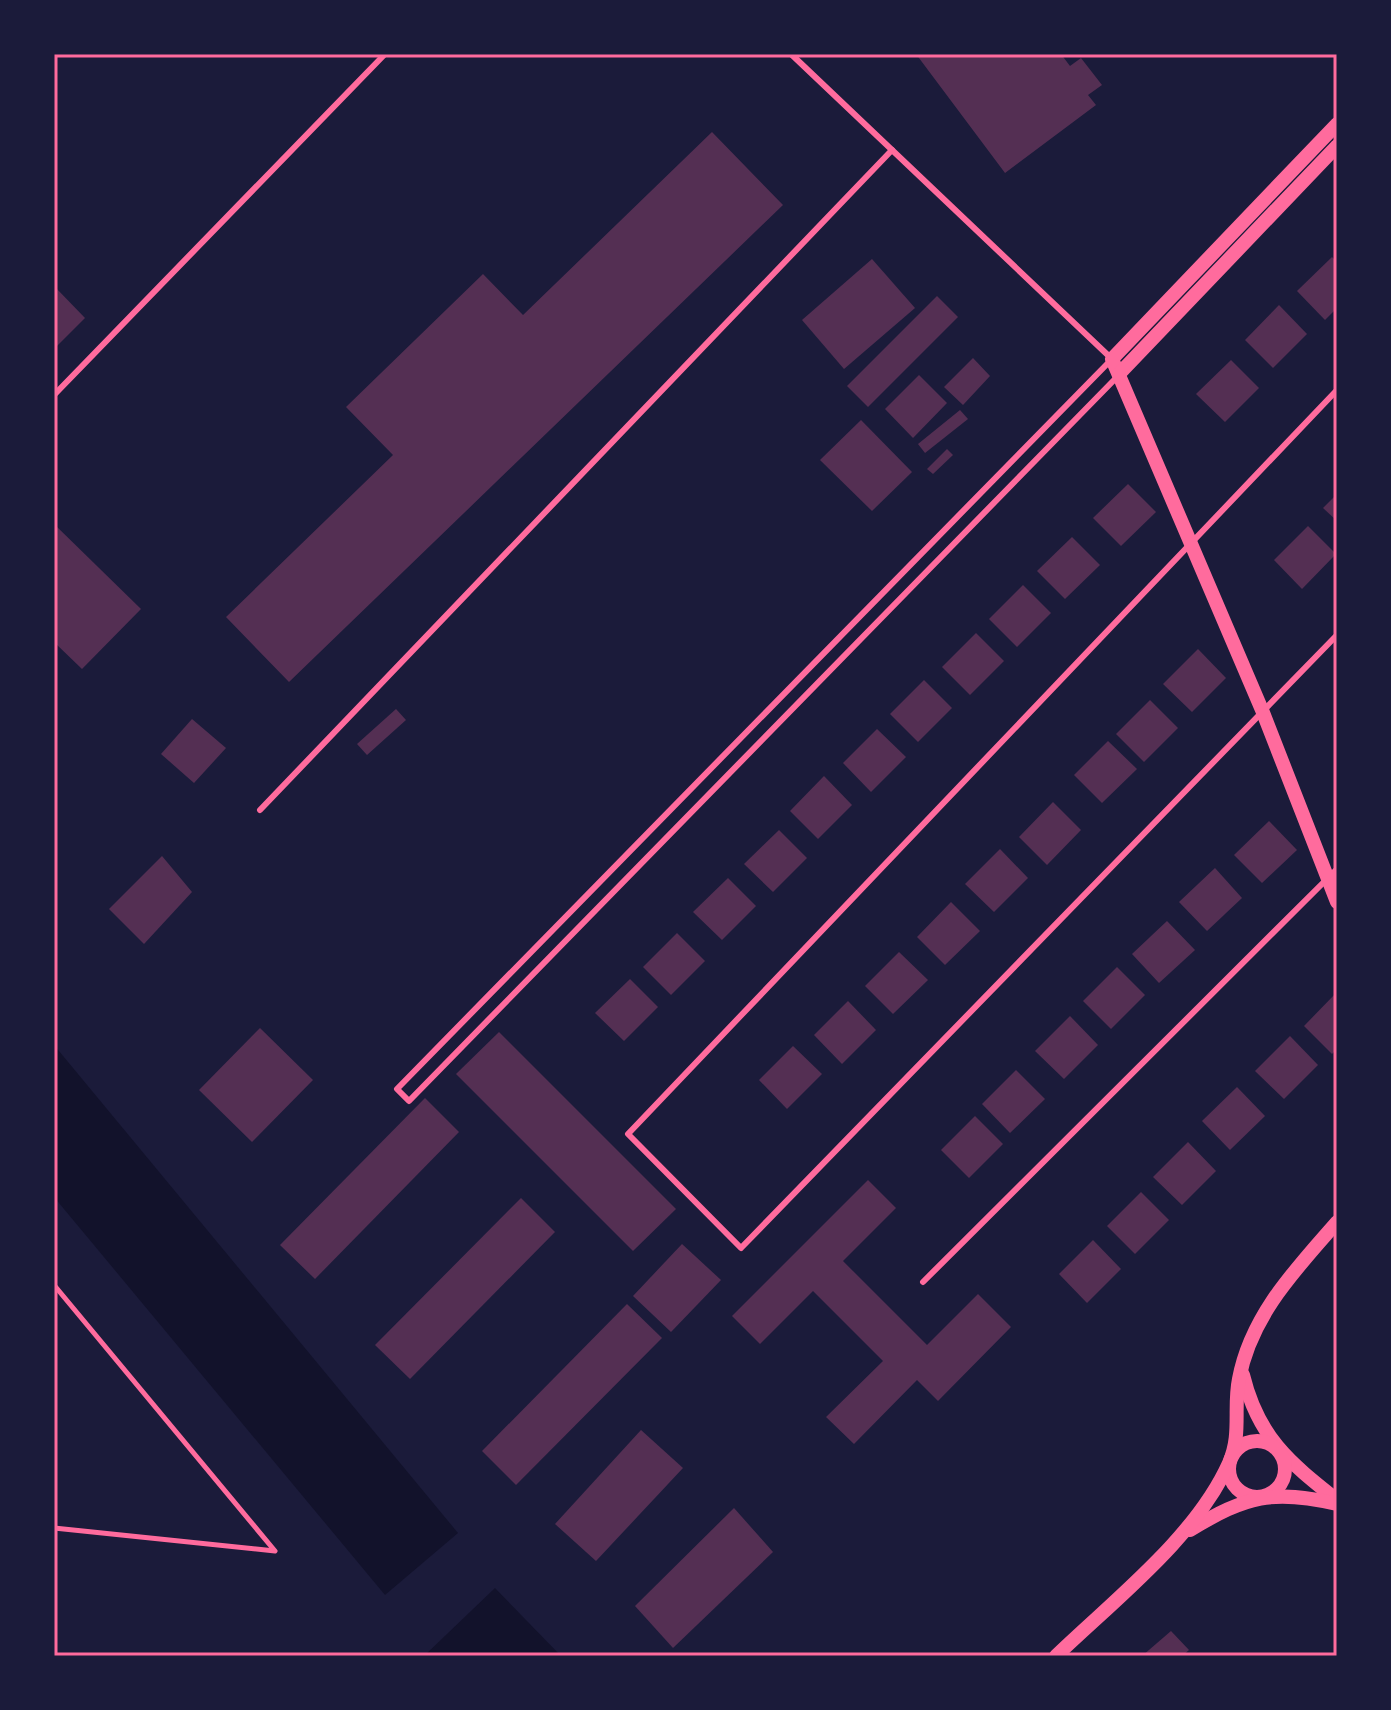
<svg xmlns="http://www.w3.org/2000/svg" width="1391" height="1710" font-family="Quicksand,sans-serif">
<style>
.water{fill:#12122b}
.building{fill:#542f53}
.lines{fill:none;stroke-linecap:round;stroke-linejoin:round}
.path{stroke:#ff6b9d;stroke-width:5}
.service{stroke:#ff6b9d;stroke-width:6}
.tertiary{stroke:#ff6b9d;stroke-width:14}
.neatline{fill:none;stroke:#ff6b9d;stroke-width:3}
</style>
<rect width="100%" height="100%" fill="#1b1b3a"/>
<g class="water">
<polygon points="54,1045 458,1533 385,1595 54,1197"/>
<polygon points="495,1588 561,1656 424,1656"/>
</g>
<g class="building">
<polygon points="916,54 1061,54 1070,66 1081,58 1102,85 1088,95 1096,105 1005,173"/>
<polygon points="712,132 783,205 289,682 226,617 393,455 346,407 483,274 523,315"/>
<polygon points="1332,257 1337,262 1337,308 1325,320 1297,291"/>
<polygon points="872,259 915,308 844,369 802,320"/>
<polygon points="54,286 85,318 54,349"/>
<polygon points="937,296 958,317 868,407 847,386"/>
<polygon points="1279,305 1307,334 1273,368 1245,340"/>
<polygon points="973,358 990,376 963,405 944,387"/>
<polygon points="1231,360 1259,388 1225,422 1196,394"/>
<polygon points="919,375 947,403 913,438 885,409"/>
<polygon points="960,410 968,419 925,453 918,444"/>
<polygon points="861,420 912,472 872,511 820,460"/>
<polygon points="947,449 953,455 933,474 927,469"/>
<polygon points="1128,484 1156,512 1121,546 1093,518"/>
<polygon points="1337,494 1337,521 1323,508"/>
<polygon points="54,524 141,609 82,669 54,642"/>
<polygon points="1308,526 1336,554 1302,589 1274,560"/>
<polygon points="1072,537 1100,565 1065,599 1037,571"/>
<polygon points="1023,585 1051,613 1017,647 989,619"/>
<polygon points="976,633 1004,661 970,695 942,667"/>
<polygon points="1198,649 1226,678 1192,712 1163,684"/>
<polygon points="924,680 952,708 918,742 890,714"/>
<polygon points="1150,700 1178,728 1144,762 1116,734"/>
<polygon points="396,709 406,720 367,755 357,744"/>
<polygon points="192,719 226,748 194,783 161,754"/>
<polygon points="877,729 906,757 871,792 843,763"/>
<polygon points="1108,741 1137,769 1102,803 1074,775"/>
<polygon points="824,776 852,805 818,839 790,811"/>
<polygon points="1053,802 1081,830 1047,865 1019,837"/>
<polygon points="1269,821 1297,850 1262,883 1234,855"/>
<polygon points="779,830 807,858 773,892 744,864"/>
<polygon points="1000,849 1028,878 994,912 965,884"/>
<polygon points="162,856 192,892 144,944 109,909"/>
<polygon points="1215,868 1242,898 1207,931 1179,902"/>
<polygon points="728,878 756,906 722,940 693,912"/>
<polygon points="951,902 980,931 945,965 917,937"/>
<polygon points="1167,921 1195,950 1159,983 1132,954"/>
<polygon points="677,933 705,961 671,995 643,967"/>
<polygon points="899,952 928,980 893,1014 865,986"/>
<polygon points="1117,967 1145,995 1111,1029 1083,1001"/>
<polygon points="630,979 658,1007 624,1041 595,1013"/>
<polygon points="1337,992 1337,1049 1332,1054 1304,1026"/>
<polygon points="848,1001 876,1030 842,1064 814,1035"/>
<polygon points="1070,1016 1098,1045 1064,1079 1035,1051"/>
<polygon points="260,1028 313,1080 252,1142 199,1090"/>
<polygon points="499,1032 676,1209 633,1251 456,1074"/>
<polygon points="1290,1036 1318,1065 1284,1099 1255,1071"/>
<polygon points="793,1046 822,1074 787,1109 759,1080"/>
<polygon points="1016,1070 1045,1099 1010,1133 982,1104"/>
<polygon points="1237,1087 1265,1116 1230,1150 1202,1121"/>
<polygon points="425,1098 459,1132 315,1279 280,1245"/>
<polygon points="975,1116 1003,1144 969,1178 941,1150"/>
<polygon points="1188,1142 1216,1171 1182,1205 1153,1177"/>
<polygon points="868,1180 896,1208 843,1261 927,1345 978,1294 1011,1327 938,1401 917,1380 854,1444 826,1417 883,1361 813,1291 760,1344 732,1316"/>
<polygon points="1141,1192 1169,1220 1135,1254 1107,1226"/>
<polygon points="521,1198 555,1232 410,1379 375,1345"/>
<polygon points="1093,1240 1121,1269 1087,1303 1059,1274"/>
<polygon points="682,1244 721,1280 671,1332 633,1296"/>
<polygon points="627,1304 662,1338 516,1485 482,1451"/>
<polygon points="641,1430 683,1468 596,1561 555,1524"/>
<polygon points="734,1508 773,1552 673,1648 635,1606"/>
<polygon points="1171,1631 1189,1650 1182,1656 1142,1656"/>
</g>
<g class="lines">
<polyline class="path" points="54,1285 275,1551 54,1528"/>
<g class="service">
<polyline points="791,54 1112,359 397,1089 409,1101 1117,377"/>
<polyline points="1337,390 628,1134 741,1248 1337,635"/>
<polyline points="54,395 385,54"/>
<polyline points="260,810 892,150"/>
<polyline points="923,1282 1337,869"/>
</g>
<g class="tertiary">
<polyline points="1337,124 1112,359 1262,710 1337,902"/>
<polyline points="1119,374 1337,146"/>
<path d="M1243,1375c15,62 46,87 94,125"/>
<circle cx="1257" cy="1469" r="28"/>
<path d="M1190,1530c56,-34 83,-41 147,-26"/>
<path d="M1056,1656c58,-56 140,-119 173,-193 13,-29 4,-55 10,-84 12,-64 57,-110 98,-157"/>
</g>
</g>
<rect width="1391" height="1710" fill="none" stroke="#1b1b3a" stroke-width="112"/>
<rect x="56" y="56" width="1279" height="1598" class="neatline"/>
</svg>
